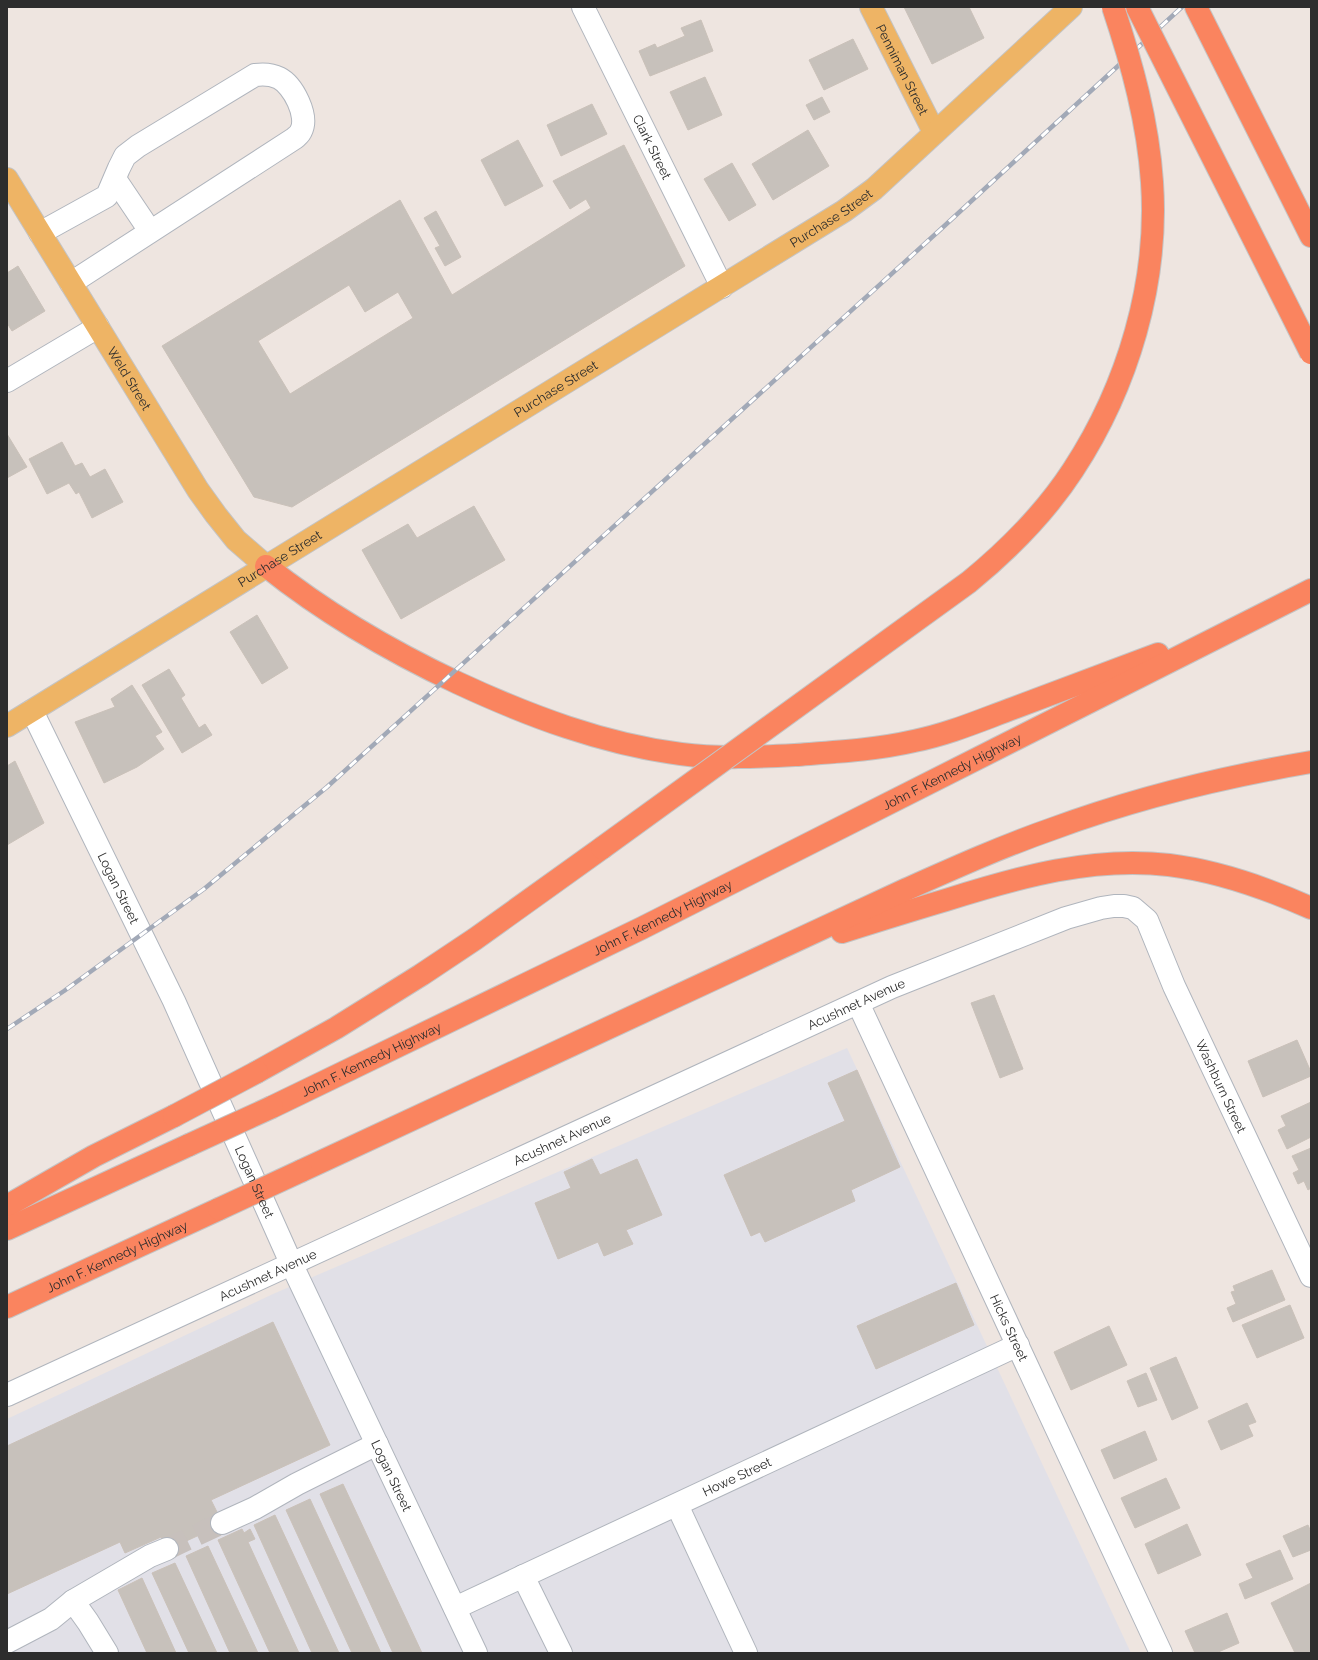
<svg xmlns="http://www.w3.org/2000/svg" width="1318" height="1660" font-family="Raleway,sans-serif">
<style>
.industrial{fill:#e1e0e7}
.building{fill:#c7c1bb;stroke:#cac1b9;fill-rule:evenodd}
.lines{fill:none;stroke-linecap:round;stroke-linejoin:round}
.minor-tunnel{stroke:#c7c0bc;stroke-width:22;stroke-dasharray:22 11;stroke-linecap:butt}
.minor-casing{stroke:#b0b5bd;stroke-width:24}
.major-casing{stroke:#c4c4c4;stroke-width:24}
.highway-casing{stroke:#c4c4c4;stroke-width:24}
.minor{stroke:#fff;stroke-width:22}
.major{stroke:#eeb465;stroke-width:22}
.highway{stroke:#fa845f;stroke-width:22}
.rail-casing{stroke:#a2a9b7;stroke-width:4.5}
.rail{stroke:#fff;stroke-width:3;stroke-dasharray:9;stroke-linecap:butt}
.highway-bridge-casing{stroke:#c4c4c4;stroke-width:24;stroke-linecap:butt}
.highway-bridge{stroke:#fa845f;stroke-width:22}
.labels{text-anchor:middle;stroke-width:3;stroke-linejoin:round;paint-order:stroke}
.street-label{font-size:13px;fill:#2d2d2d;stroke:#fff}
</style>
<rect width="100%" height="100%" fill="#eee5e0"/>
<polygon class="industrial" points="847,1048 1131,1653 7,1653 7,1419 273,1294"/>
<g class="building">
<polygon points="904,7 969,7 984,38 932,64"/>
<polygon points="701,20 713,51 650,76 639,51 655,44 657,48 685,36 681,28"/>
<polygon points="853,39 868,69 824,90 809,60"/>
<polygon points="705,77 722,115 688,130 670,92"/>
<polygon points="822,97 830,112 814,120 806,105"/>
<polygon points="592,104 607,134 561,156 547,125"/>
<polygon points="808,130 829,166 773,200 752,164"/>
<polygon points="518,140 543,186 505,206 481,160"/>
<path d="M624,145l61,121 -393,241 -38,-10 -92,-151 238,-146 52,95 139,-87 -5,-9 -16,10 -17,-28zM349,285l16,27 33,-20 15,26 -123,76 -32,-53z"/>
<polygon points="732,163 756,205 729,221 704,179"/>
<polygon points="436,211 461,257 445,266 435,248 440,246 424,218"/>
<polygon points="18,266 45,311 12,331 7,323 7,273"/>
<polygon points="7,434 27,467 7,478"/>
<polygon points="62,442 75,466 82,463 90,477 105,469 123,502 92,518 79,492 76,494 69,483 47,494 29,459"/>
<polygon points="474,506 505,560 401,619 362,550 408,524 417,538"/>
<polygon points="257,615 288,668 262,684 230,632"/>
<polygon points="169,669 185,695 181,698 199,728 205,724 212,735 182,753 142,685"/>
<polygon points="132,685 162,732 155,736 164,749 137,767 104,783 75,722 115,707 111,699"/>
<polygon points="15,761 44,823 7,845 7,766"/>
<polygon points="994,995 1023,1069 1000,1078 971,1003"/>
<polygon points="1297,1040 1311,1072 1311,1076 1263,1097 1248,1061"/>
<polygon points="857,1070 900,1167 851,1190 855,1201 765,1242 760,1232 751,1236 724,1175 845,1121 828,1083"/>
<polygon points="1311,1102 1311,1137 1287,1149 1278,1130 1286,1126 1281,1116"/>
<polygon points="1311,1148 1311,1188 1308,1190 1304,1181 1298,1184 1293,1173 1299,1170 1292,1156"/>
<polygon points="592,1159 600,1175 637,1159 662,1215 626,1230 633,1244 604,1256 598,1242 558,1259 535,1203 571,1188 564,1172"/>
<polygon points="1272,1270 1285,1300 1233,1322 1227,1308 1236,1304 1231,1292 1235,1291 1233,1286"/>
<polygon points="956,1283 974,1325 876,1369 857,1326"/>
<polygon points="1290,1305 1304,1338 1257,1358 1242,1325"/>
<polygon points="273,1322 330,1445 211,1500 223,1524 167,1550 161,1537 125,1553 120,1542 7,1594 7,1446"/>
<polygon points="1109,1326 1127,1365 1071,1390 1054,1352"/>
<polygon points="1176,1357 1198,1408 1172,1420 1150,1368"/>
<polygon points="1146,1373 1157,1400 1138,1407 1127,1381"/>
<polygon points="1247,1403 1256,1422 1248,1425 1253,1436 1221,1450 1208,1421"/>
<polygon points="1145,1431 1157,1460 1114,1479 1101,1450"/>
<polygon points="1166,1478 1180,1508 1135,1528 1121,1498"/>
<polygon points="343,1484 422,1653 393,1653 320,1494"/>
<polygon points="310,1499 381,1653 352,1653 286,1510"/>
<polygon points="275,1515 339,1653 312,1653 254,1525"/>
<polygon points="1187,1524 1201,1555 1158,1574 1145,1544"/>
<polygon points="1308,1525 1311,1532 1311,1550 1293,1557 1283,1536"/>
<polygon points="242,1529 244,1533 250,1529 255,1539 248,1542 299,1653 270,1653 218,1540"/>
<polygon points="208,1546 258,1653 230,1653 186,1556"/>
<polygon points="1280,1550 1293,1579 1245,1599 1239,1584 1253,1578 1246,1564"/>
<polygon points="175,1563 217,1653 189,1653 152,1573"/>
<polygon points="142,1578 176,1653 147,1653 118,1590"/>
<polygon points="1311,1583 1311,1653 1295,1653 1271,1603"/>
<polygon points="1227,1613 1239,1643 1216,1653 1195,1653 1185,1631"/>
</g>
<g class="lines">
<polyline class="minor-tunnel" points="167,1549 222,1523"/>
<defs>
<g id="minor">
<path id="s1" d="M583,7l139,280"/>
<polyline points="115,179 150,231"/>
<path d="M40,233l67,-37 12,-28 6,-12 13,-10 117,-71c7,-1 16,-1 24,3 14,7 30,38 22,53 -1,3 -4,5 -6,7l-224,145"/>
<polyline points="7,381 98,327"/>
<path id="s2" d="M32,711l142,290 117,262 185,390"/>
<path id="s3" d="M858,1003l303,650"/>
<path id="s4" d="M7,1395l885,-408 174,-69 35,-10 13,-2h10l9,2 14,12 27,66 137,290"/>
<polyline points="677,1505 746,1653"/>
<polyline points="222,1523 255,1508 297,1484 377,1444"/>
<polyline points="523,1576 561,1653"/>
<polyline points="73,1601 88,1622 107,1653"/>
<path id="s5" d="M455,1608l563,-263"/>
<polyline points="7,1642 51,1619 73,1601 150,1556 167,1549"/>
</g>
<g id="major">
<path id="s6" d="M871,7l63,125"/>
<path id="s7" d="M7,179l191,311 18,25 20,25 30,26"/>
<path id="s8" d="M7,726l837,-515 30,-22 197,-182"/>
</g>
<g id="highway">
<polyline points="1196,7 1311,236"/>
<path d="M266,566c59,47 124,85 192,117 71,33 145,61 223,71 37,5 77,3 114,1 40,-3 80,-5 119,-14 35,-7 67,-21 100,-33 48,-18 96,-36 144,-54"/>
<path d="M842,932c35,-11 70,-22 104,-32 73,-23 147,-44 223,-35 49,6 97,23 142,43"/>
<polyline points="257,1072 336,1028 421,975 475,939 602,848"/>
<path id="s9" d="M272,1107l370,-179 669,-338"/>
<path d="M301,1171l606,-282c47,-21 96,-43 145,-60 84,-31 171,-52 259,-67"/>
<polyline points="7,1206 94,1156 174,1116"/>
<polyline points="7,1229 189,1145"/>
<path id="s10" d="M7,1307l212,-98"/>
</g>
</defs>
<use href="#minor" class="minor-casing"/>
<use href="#major" class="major-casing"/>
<use href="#highway" class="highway-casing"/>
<use href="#minor" class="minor"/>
<use href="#major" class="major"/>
<use href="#highway" class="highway"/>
<defs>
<polyline id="rail" points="7,1029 64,991 204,889 327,787 941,229 1182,7"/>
</defs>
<use href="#rail" class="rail-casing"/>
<use href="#rail" class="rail"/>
<defs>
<g id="highway-bridge">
<polyline points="1137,7 1311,353"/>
<path d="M602,848l367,-266c39,-32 76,-69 104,-112 55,-84 86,-188 79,-288 -4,-60 -20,-118 -39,-175"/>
<polyline points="174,1116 257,1072"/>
<polyline points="189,1145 272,1107"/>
<polyline points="219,1209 301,1171"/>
</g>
</defs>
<use href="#highway-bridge" class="highway-bridge-casing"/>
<use href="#highway-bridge" class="highway-bridge"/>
</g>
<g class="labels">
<g class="street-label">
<text dy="5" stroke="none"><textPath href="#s6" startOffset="70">Penniman Street</textPath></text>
<text dy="5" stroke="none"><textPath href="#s1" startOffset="156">Clark Street</textPath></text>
<text dy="5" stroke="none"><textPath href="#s8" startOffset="968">Purchase Street</textPath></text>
<text dy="5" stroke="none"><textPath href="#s7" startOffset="234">Weld Street</textPath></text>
<text dy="5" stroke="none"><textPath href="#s8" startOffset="644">Purchase Street</textPath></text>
<text dy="5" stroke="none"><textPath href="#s8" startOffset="320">Purchase Street</textPath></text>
<text dy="5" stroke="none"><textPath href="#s9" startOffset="758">John F. Kennedy Highway</textPath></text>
<text dy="5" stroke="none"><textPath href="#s2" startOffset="197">Logan Street</textPath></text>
<text dy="5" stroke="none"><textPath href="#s9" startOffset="434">John F. Kennedy Highway</textPath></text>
<text dy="5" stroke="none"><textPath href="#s4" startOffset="935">Acushnet Avenue</textPath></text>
<text dy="5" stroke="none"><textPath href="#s9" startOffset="110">John F. Kennedy Highway</textPath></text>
<text dy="5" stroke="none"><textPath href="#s4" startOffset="1431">Washburn Street</textPath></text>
<text dy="5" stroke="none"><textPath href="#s4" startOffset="611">Acushnet Avenue</textPath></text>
<text dy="5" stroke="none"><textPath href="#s2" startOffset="521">Logan Street</textPath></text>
<text dy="5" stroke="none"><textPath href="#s10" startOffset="121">John F. Kennedy Highway</textPath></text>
<text dy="5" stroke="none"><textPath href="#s4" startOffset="287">Acushnet Avenue</textPath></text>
<text dy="5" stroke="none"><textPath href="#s3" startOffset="358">Hicks Street</textPath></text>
<text dy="5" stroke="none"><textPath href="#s2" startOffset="845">Logan Street</textPath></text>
<text dy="5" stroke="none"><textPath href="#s5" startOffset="311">Howe Street</textPath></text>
</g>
</g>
<rect width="1318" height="1660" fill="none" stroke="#2d2d2d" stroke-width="16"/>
</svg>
